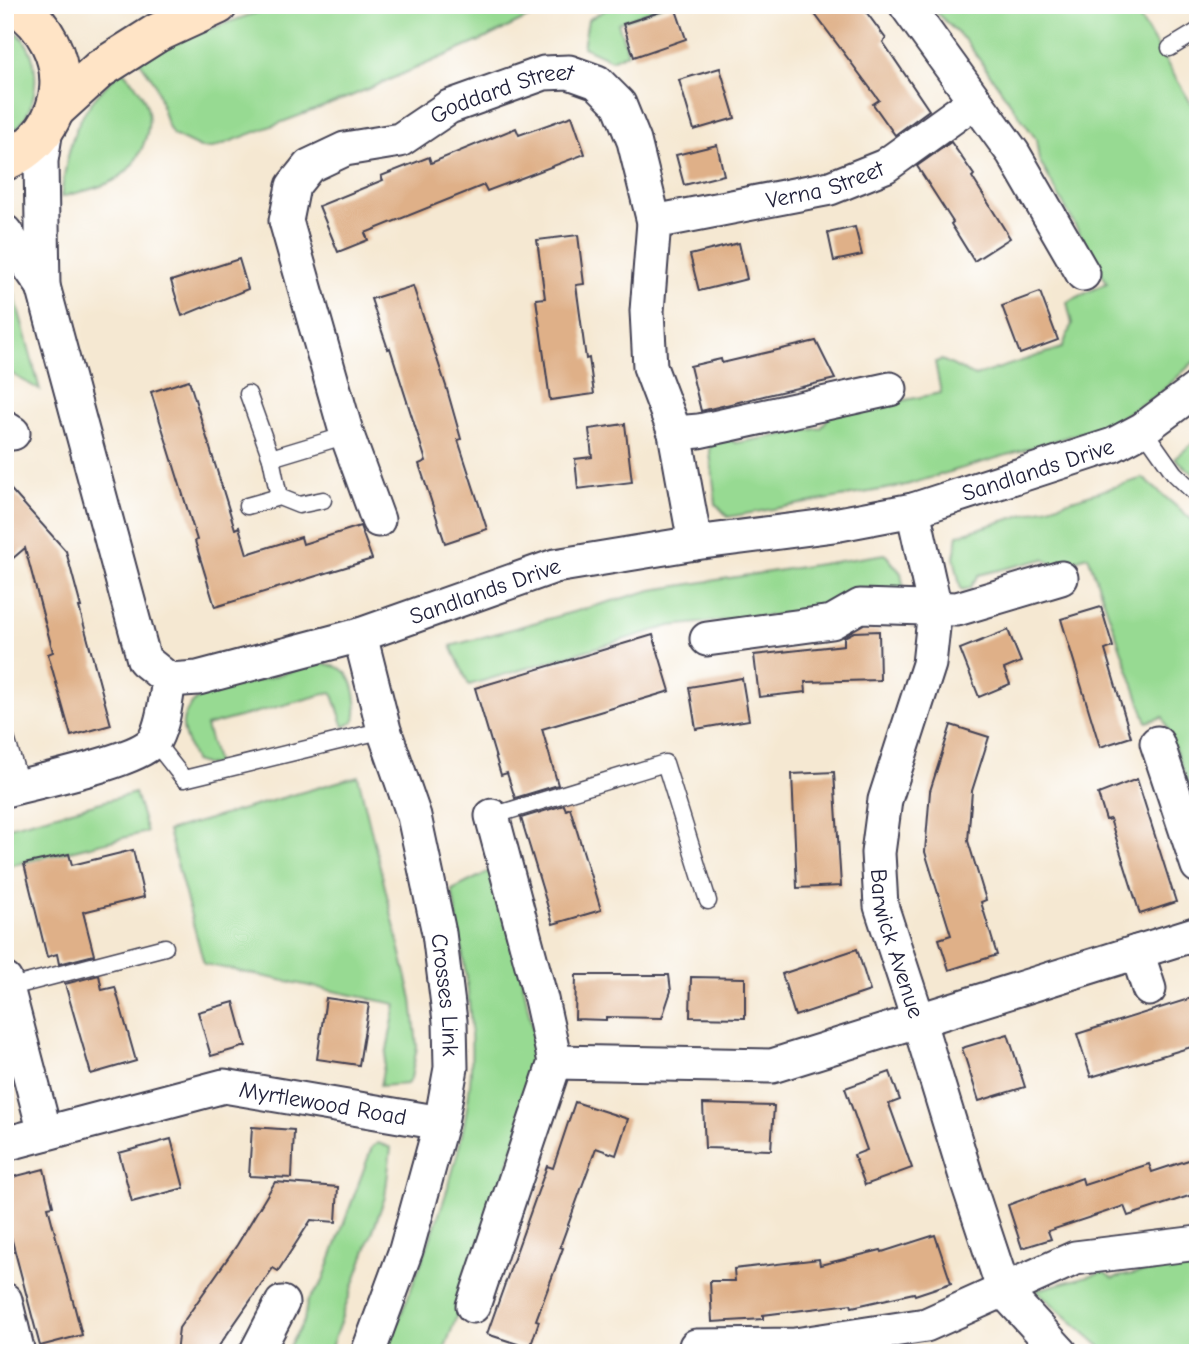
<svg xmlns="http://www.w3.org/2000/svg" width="1203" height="1358" font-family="'Comic Neue',sans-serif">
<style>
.green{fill:#97da92;stroke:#5c7e66;stroke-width:2}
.building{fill:#dfb088}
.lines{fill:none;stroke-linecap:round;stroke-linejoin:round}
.lane-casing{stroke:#424052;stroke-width:19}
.street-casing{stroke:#424052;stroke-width:37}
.secondary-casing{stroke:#424052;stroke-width:42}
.lane{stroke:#fff;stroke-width:16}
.street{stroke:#fff;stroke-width:33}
.secondary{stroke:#ffe4c6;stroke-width:38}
.labels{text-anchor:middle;stroke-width:5;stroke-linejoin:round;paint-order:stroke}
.street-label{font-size:23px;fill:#22223b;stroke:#fff}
</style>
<rect width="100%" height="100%" fill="#fff"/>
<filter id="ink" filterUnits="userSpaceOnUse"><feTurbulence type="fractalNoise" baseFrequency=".0143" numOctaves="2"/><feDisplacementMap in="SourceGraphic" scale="14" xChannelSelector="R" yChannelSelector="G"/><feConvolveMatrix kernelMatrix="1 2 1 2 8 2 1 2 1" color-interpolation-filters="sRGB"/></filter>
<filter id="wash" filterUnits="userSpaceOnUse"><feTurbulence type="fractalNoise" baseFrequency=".00686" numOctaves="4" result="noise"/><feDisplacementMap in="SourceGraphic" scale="28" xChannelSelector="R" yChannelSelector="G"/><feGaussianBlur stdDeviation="1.57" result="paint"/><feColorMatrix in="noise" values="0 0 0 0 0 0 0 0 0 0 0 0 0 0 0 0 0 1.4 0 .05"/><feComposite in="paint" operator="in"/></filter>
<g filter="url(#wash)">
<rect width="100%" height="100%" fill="#f5e8d2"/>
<g class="green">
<polygon points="278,5 554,5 482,40 349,97 213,148 200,148 173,135 167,124 155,83 137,57 164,45"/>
<polygon points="614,5 664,5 618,23 628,53 611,60 583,47 588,20"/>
<polygon points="928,5 1132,5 1198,115 1198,358 1159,394 1107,425 903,486 728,517 716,504 709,444 726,438 736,443 821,428 830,415 941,393 935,362 942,360 975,376 1062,348 1072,324 1067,302 1107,283 1039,160 1036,139 966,41"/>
<path d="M5,25c35,17 37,64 20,93 -4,8 -13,14 -20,20z"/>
<path d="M122,70c9,10 18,18 23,31 11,27 -6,66 -32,80 -15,8 -35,11 -52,16 9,-63 14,-83 61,-127z"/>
<polygon points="5,283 14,293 40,390 5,370"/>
<polygon points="1198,439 1198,478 1175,458"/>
<polygon points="1143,478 1198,525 1198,810 1163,717 1147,722 1088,556 1056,566 1044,559 979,575 970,588 961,590 954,557 958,535"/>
<polygon points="885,554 901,573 906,600 888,589 852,589 826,610 670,626 469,685 451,646 652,590"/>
<path d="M320,663c9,1 20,3 27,11 9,11 11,33 8,46l-11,7 -12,-35 -126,34 11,38 -10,1 -13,-4c-10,-30 -21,-41 5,-64z"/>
<polygon points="358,776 412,999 417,1047 411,1078 407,1084 380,1086 396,1004 204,964 168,831"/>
<polygon points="135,793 147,832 5,867 5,828"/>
<path d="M492,870l25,83 21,104 -8,40 -56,172 -31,84h-57c34,-90 80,-187 85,-284 3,-60 -9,-120 -19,-179z"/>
<polygon points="378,1143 391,1148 385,1197 329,1353 285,1353 304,1321 307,1302 322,1283 372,1147"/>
<polygon points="1198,1251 1198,1353 1103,1353 1102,1348 1036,1290 1103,1272 1113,1278 1148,1271 1157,1259"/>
</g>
<g id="blocks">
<g class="building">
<polygon points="808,5 861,5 886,39 883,42 929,110 895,135 873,104 879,100"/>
<polygon points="675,7 686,39 634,57 623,24"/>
<polygon points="720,68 735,118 694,130 679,80"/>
<polygon points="572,116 585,154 487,191 484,185 365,233 368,240 338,252 319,206 383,180 381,176 429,157 431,163 516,128 519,135"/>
<polygon points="951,142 974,175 972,177 1010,238 974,261 951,224 953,222 917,166"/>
<polygon points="717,145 724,175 684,185 676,155"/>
<polygon points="855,227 862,255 834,261 828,233"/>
<polygon points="578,235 584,284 576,285 586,359 589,358 594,394 550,400 536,299 545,298 537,240"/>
<polygon points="739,243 747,279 699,291 690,255"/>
<polygon points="239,259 248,289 182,316 171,281"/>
<polygon points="413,286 446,386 461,439 458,440 487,529 445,543 419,464 426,461 390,348 388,349 371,299"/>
<polygon points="1040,292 1058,340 1020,354 1002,306"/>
<polygon points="816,341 835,379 701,411 690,366 721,359 722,363"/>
<polygon points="189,380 235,529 239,527 247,554 301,537 303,544 360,526 372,559 215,607 195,541 197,540 151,392"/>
<polygon points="625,424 632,482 578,489 575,459 592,457 589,429"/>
<polygon points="5,483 66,551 81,607 79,607 111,725 71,736 48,654 53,652 25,548 5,565"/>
<polygon points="1101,607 1113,647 1105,650 1131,737 1100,747 1061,619"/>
<polygon points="1008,630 1021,662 1004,669 1010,684 979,697 960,649"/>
<polygon points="879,631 880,680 805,682 806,692 759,697 754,655 844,645 844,637 854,632"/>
<polygon points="653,635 670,691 542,729 558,785 515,798 507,773 501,775 475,688"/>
<polygon points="742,678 749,720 696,729 689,687"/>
<polygon points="951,725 989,737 972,791 968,841 986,900 981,902 997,955 949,970 939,939 951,935 925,852 930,791"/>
<polygon points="834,772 841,886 797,888 792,774"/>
<polygon points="1137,779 1176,902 1140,914 1110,819 1106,820 1098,794"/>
<polygon points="564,805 566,810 570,808 601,910 553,924 521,818"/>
<polygon points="133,850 144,897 83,912 94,955 59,964 57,954 47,957 24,864 69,854 72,865"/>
<polygon points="857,949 870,991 795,1016 782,974"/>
<polygon points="99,975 102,990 115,987 136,1061 91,1074 65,984"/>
<polygon points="576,975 669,975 671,991 662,1018 606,1017 606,1020 575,1019"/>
<polygon points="691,977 745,978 745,1018 690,1017"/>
<polygon points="1198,996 1198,1045 1091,1077 1077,1034"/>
<polygon points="326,998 369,1004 359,1065 317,1059"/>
<polygon points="234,1002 246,1046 211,1056 198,1012"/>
<polygon points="1008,1034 1025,1087 979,1101 962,1048"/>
<polygon points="890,1072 900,1100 889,1104 912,1168 865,1185 854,1155 867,1150 845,1088"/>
<polygon points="575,1102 628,1119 616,1155 596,1148 560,1247 563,1248 536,1320 539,1321 530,1348 487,1334 547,1166 553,1168"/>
<polygon points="703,1104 774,1106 771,1150 705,1148"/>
<polygon points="252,1127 294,1130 292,1178 249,1176"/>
<polygon points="171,1139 184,1188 132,1202 119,1153"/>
<polygon points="1198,1157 1198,1193 1128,1216 1124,1206 1048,1231 1051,1239 1022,1248 1008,1205 1082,1178 1084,1185 1149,1164 1152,1172"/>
<polygon points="44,1169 53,1206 48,1207 82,1335 40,1346 5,1214 5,1179"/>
<polygon points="275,1182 338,1187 336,1222 311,1220 278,1271 273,1268 214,1353 176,1353 179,1328 237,1245"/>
<polygon points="935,1235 951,1283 915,1295 914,1293 852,1307 851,1304 763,1315 763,1319 712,1322 710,1281 735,1281 734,1269 819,1259 820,1265 881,1250 882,1252"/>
</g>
</g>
</g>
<g filter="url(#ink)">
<use href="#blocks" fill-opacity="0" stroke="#424052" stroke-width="2"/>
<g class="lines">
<defs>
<g id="lane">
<polyline points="1170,48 1198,31"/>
<polyline points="248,394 271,458 279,497"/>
<polyline points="1143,429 1174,473 1198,496"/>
<polyline points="271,458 347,435"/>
<polyline points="247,506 279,497 299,505 323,500"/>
<polyline points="5,735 21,786"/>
<polyline points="154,741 184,779 384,730"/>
<polyline points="492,816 665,763 708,901"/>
<polyline points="7,988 165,947"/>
</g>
<g id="street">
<polyline points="906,5 1013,153 1083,274"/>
<path id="s1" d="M46,129l-5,32 2,125 101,374 25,20 29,-2 162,-43 195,-69 140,-23 139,-18 79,-15 200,-65 30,-16 55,-41"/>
<path id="s2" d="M654,222l176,-34 55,-22 90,-65"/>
<polyline points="5,232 43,286"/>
<polyline points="5,428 13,433"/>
<polyline points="675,433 699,431 890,389"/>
<path id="s3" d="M913,510l22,99 -6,55 -44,136 -7,53 3,53 37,113 50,164 36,108 57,62"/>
<path id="s4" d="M378,520l-31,-85 -61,-214 7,-35 16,-20 36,-17 55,-9 49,-33 95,-34 25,-1 28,10 22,22 15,37 20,81 -7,89 3,56 25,66 20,110"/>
<path id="s5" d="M360,635l24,95 30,86 25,117 11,88 1,47 -10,55 -35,127 -38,103"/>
<polyline points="707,639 832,622 860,606 957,609 1061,578"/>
<polyline points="1157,743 1198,866"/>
<path d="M5,790c29,-8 136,-29 150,-51 9,-17 11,-41 14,-59"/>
<polyline points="1137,952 1149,989"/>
<polyline points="5,980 45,1133"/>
<polyline points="555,1062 772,1066 1198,933"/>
<path id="s6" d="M5,1144l219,-58 217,37"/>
<polyline points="5,1300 18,1353"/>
<polyline points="473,1306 555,1062 541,999 492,816"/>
<polyline points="696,1346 795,1345 926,1325 1075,1258 1198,1243"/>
<polyline points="256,1353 282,1303"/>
</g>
<g id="secondary">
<polyline points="55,110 100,69 157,33 218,5"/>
<path d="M5,161c69,-31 72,-114 11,-156"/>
</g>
</defs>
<use href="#lane" class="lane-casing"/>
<use href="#street" class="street-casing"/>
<use href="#secondary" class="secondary-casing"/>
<use href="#lane" class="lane"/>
<use href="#street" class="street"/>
<use href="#secondary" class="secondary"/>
</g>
</g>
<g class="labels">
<g class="street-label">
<text dy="8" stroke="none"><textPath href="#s4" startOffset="584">Goddard Street</textPath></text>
<text dy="8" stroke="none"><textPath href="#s2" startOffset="175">Verna Street</textPath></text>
<text dy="8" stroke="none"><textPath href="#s1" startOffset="1474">Sandlands Drive</textPath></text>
<text dy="8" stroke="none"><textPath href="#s1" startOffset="906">Sandlands Drive</textPath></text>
<text dy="8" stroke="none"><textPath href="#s3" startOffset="446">Barwick Avenue</textPath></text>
<text dy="8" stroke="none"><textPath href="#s5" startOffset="371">Crosses Link</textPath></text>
<text dy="8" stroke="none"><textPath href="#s6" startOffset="327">Myrtlewood Road</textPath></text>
</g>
</g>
<rect width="1203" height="1358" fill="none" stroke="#fff" stroke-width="28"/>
</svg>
